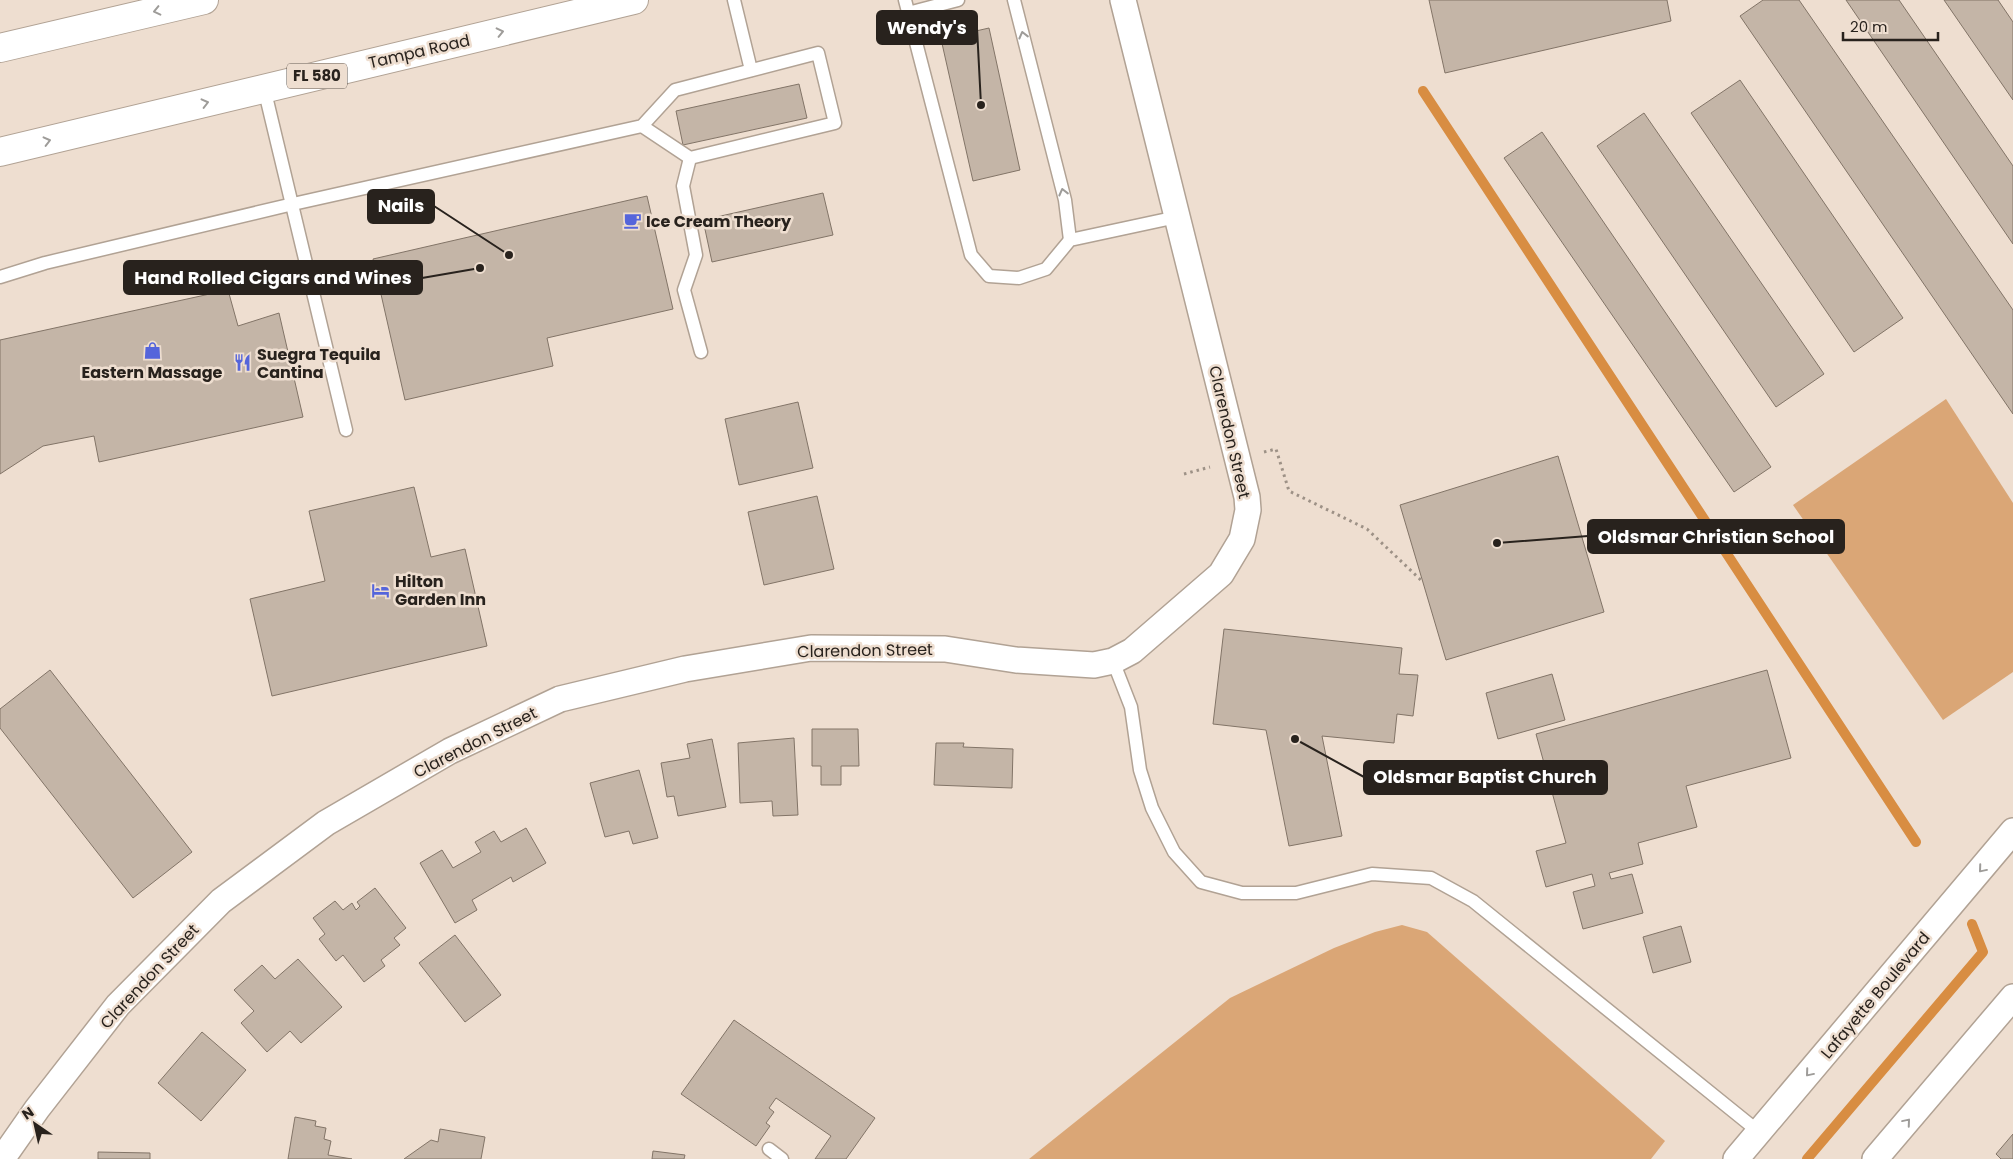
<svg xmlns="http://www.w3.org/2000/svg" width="2013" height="1159" font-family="Poppins,sans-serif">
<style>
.green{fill:#daa676}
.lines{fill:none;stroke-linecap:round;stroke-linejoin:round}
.stream{stroke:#d88d42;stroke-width:10}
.building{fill:#c4b5a7;stroke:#827467}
.service-casing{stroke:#b1a294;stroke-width:15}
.minor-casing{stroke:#b1a294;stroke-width:28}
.primary-casing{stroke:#b1a294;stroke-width:30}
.path{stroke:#9d9186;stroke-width:3;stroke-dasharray:2.5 4;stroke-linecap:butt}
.service{stroke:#fff;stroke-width:12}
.minor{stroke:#fff;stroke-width:25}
.primary{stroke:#fff;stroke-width:28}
.oneway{stroke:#9e9c99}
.labels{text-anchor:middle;stroke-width:5;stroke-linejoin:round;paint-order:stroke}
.shield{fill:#eeded0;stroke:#635a53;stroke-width:1}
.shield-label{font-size:15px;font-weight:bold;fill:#28221d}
.street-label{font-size:16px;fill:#28221d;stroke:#eeded0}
.poi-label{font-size:16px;font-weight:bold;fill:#28221d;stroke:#eeded0;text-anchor:start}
.leader{fill:none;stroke:#28221d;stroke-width:2}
.callout-dot{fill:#28221d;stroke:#eeded0;stroke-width:2}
.callout{fill:#28221d;stroke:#28221d;stroke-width:2}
.callout-label{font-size:18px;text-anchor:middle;font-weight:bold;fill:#fff}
</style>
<rect width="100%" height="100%" fill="#eeded0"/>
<g class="green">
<polygon points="1946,399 2013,503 2013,672 1943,720 1793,505"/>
<polygon points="1402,925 1427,932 1665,1141 1651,1159 1029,1159 1230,998 1334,948 1375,932"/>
</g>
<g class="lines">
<g class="stream">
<polyline points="1423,91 1916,842"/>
<polyline points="1807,1159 1983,952 1972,924"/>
</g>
</g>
<g class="building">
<polygon points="1429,0 1667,0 1671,21 1445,73"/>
<polygon points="1763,0 1799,0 2013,310 2013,414 1740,16"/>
<polygon points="1846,0 1899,0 2013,166 2013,244"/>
<polygon points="1944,0 1998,0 2013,22 2013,100"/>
<polygon points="989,28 1020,170 973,181 941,39"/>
<polygon points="1740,80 1903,318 1854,352 1691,113"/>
<polygon points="799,84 807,118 683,145 676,111"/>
<polygon points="1644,113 1824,374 1776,407 1597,146"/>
<polygon points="1542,132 1771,467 1734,492 1504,158"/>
<polygon points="823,193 833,235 712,262 703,220"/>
<polygon points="647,196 673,309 547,338 553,366 405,400 373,259"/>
<polygon points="228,290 238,326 279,313 303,417 99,462 94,436 43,446 0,474 0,340"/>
<polygon points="798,402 813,468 739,485 725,419"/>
<polygon points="1558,456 1604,612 1446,660 1400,505"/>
<polygon points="414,487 431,557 465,549 487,646 272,696 250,599 325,581 309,511"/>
<polygon points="817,496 834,569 764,585 748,512"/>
<polygon points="1224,629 1402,648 1399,674 1418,675 1413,716 1397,714 1394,743 1322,736 1342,836 1289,846 1266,730 1213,724"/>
<polygon points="50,670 192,852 133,898 0,728 0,709"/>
<polygon points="1767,670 1791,758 1686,786 1697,827 1638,843 1643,864 1609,873 1611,879 1632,874 1643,913 1583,929 1573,892 1595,886 1592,874 1546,887 1536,851 1566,843 1536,734"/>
<polygon points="1552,674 1565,720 1498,739 1486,693"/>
<polygon points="812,729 858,729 859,766 841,766 841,785 821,785 821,766 812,766"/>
<polygon points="794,738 798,815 773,816 772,801 740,803 738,743"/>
<polygon points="712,739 726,807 678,816 674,796 667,797 661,763 690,758 687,744"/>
<polygon points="936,743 964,743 963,747 1013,749 1012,788 934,785"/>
<polygon points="639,770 658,838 633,844 629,831 605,837 590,783"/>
<polygon points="526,828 546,863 513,882 511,877 472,900 477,910 455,923 420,863 442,850 453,868 481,852 475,842 494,831 501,842"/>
<polygon points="375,888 406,928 394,938 400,945 381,960 385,966 364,982 343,955 336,961 319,939 325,934 313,918 335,901 343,910 352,903 356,910 360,906 357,902"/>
<polygon points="1681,926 1691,962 1653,973 1643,937"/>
<polygon points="455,935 501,995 465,1022 419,963"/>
<polygon points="298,959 342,1007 301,1043 290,1031 267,1052 241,1023 254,1011 234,990 262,965 275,979"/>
<polygon points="734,1020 875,1118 846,1159 815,1159 831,1136 776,1098 769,1108 774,1112 766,1123 770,1126 756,1146 681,1094"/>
<polygon points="202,1032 246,1070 201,1121 158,1083"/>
<polygon points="295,1117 316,1121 315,1126 326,1128 324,1139 331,1141 328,1155 352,1159 288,1159"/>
<polygon points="440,1129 485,1137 481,1159 404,1159 431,1140 438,1142"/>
<polygon points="2013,1134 2013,1159 2001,1159 1996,1154"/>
<polygon points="653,1151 685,1155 684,1159 652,1159"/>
<polygon points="98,1152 150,1153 150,1159 98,1159"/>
</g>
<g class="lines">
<defs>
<g id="service">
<polyline points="734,0 751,70"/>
<polyline points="905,0 971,255 989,276 1019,278 1046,269 1070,240 1177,217"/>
<polyline points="1014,0 1065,200 1070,240"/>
<polyline points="908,13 958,0"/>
<polyline points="264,88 346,430"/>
<polyline points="690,158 683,186 696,255 684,290 701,352"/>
<polyline points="0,277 45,263 293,204 642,126 675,90 818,53 835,123 690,158 642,126"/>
<polyline points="1113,661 1131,707 1140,770 1152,808 1174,852 1201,882 1242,893 1296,893 1372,874 1431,878 1473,901 1759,1132"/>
<polyline points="769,1149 782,1159"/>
</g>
<g id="minor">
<polyline points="2,1159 37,1109 118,1005 221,901 326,823 450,751 560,699 685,669 811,648 945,649 1016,660 1094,665 1113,661 1132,651 1221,574 1242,539 1248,510 1247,497 1123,0"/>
<polyline points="1736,1159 2013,831"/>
<polyline points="1875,1159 2013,997"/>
</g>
<g id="primary">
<polyline points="0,48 204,0"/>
<polyline points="0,152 634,0"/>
</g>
</defs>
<use href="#service" class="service-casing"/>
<use href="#minor" class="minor-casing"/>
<use href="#primary" class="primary-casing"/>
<g class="path">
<polyline points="1264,452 1276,449 1289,491 1367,529 1423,582"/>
<polyline points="1184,474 1210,467"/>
</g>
<use href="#service" class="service"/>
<use href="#minor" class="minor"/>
<use href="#primary" class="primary"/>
</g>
<defs><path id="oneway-chevron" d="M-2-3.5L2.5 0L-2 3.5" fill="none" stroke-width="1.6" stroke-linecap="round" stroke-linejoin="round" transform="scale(1.25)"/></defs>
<g class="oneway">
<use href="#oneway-chevron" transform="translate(157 11) rotate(167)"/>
<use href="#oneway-chevron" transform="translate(500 32) rotate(-13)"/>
<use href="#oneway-chevron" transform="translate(1023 35) rotate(-104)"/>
<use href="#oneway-chevron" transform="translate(205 103) rotate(-14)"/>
<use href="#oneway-chevron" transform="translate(47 141) rotate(-14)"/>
<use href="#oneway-chevron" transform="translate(1063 192) rotate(-104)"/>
<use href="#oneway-chevron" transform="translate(1982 869) rotate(130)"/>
<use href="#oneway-chevron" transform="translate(1809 1073) rotate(130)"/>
<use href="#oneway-chevron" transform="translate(1907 1122) rotate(-50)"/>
</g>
<defs>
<symbol id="cafe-bare" viewBox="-9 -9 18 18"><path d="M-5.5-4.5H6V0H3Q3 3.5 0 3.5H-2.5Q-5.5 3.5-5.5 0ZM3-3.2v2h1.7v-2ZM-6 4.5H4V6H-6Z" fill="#5565db" stroke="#eeded0" stroke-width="2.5" paint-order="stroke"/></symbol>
<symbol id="shop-bare" viewBox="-9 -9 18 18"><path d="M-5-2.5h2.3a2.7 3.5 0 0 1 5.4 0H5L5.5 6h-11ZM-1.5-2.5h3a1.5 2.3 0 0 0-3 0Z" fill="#5565db" stroke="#eeded0" stroke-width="2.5" paint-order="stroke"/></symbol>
<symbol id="restaurant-bare" viewBox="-9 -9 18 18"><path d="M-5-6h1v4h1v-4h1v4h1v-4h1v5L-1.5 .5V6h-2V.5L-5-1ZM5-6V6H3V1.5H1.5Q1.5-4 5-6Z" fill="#5565db" stroke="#eeded0" stroke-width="2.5" paint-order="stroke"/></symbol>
<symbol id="hotel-bare" viewBox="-9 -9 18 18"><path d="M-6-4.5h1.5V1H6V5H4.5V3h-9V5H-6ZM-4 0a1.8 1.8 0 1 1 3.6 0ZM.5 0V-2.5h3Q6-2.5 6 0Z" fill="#5565db" stroke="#eeded0" stroke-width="2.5" paint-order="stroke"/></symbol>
</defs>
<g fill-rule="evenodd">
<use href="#cafe-bare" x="620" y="208" width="25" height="25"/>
<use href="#shop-bare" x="140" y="338" width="25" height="25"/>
<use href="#restaurant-bare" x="230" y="350" width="25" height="25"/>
<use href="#hotel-bare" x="368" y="578" width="25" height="25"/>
</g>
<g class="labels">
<rect class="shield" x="287" y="63.5" width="60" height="25" rx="4"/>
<g class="shield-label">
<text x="317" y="81">FL 580</text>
</g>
<g class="street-label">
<text transform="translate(419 51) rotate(-13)" y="6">Tampa Road</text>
<text transform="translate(1230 432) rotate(77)" y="6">Clarendon Street</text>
<text transform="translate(865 650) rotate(-1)" y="6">Clarendon Street</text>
<text transform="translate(475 742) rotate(-27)" y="6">Clarendon Street</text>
<text transform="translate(149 976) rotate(-47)" y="6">Clarendon Street</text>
<text transform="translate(1875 995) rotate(-50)" y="6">Lafayette Boulevard</text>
</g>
<g class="poi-label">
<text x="646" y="227">Ice Cream Theory</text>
<text x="257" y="360">Suegra Tequila<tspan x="257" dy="18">Cantina</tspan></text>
<text x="152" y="378" text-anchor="middle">Eastern Massage</text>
<text x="395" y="587">Hilton<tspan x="395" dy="18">Garden Inn</tspan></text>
</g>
</g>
<path class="leader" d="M981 105L977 28M509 255L434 206M480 268L422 278M1497 543L1588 536M1295 739L1364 777"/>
<g class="callout-dot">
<circle cx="981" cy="105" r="5"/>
<circle cx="509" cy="255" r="5"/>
<circle cx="480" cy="268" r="5"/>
<circle cx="1497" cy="543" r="5"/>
<circle cx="1295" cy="739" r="5"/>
</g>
<g class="callout">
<rect x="877" y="11" width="100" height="33" rx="5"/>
<rect x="368" y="190" width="66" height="33" rx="5"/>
<rect x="124" y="261" width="298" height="33" rx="5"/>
<rect x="1588" y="520" width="256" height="33" rx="5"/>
<rect x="1364" y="761" width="243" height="33" rx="5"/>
</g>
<g class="callout-label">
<text x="927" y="34">Wendy's</text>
<text x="401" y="212">Nails</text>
<text x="273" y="284">Hand Rolled Cigars and Wines</text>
<text x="1716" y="543">Oldsmar Christian School</text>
<text x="1485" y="783">Oldsmar Baptist Church</text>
</g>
<g transform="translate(35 1124) rotate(326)" stroke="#eeded0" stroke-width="4" paint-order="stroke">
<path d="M0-4L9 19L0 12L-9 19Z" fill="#28221d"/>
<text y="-8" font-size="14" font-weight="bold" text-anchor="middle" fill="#28221d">N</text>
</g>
<path d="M1843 32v8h95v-8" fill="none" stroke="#28221d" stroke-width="2.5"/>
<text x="1850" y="32" font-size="15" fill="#28221d" stroke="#eeded0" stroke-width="4" paint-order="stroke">20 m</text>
</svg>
